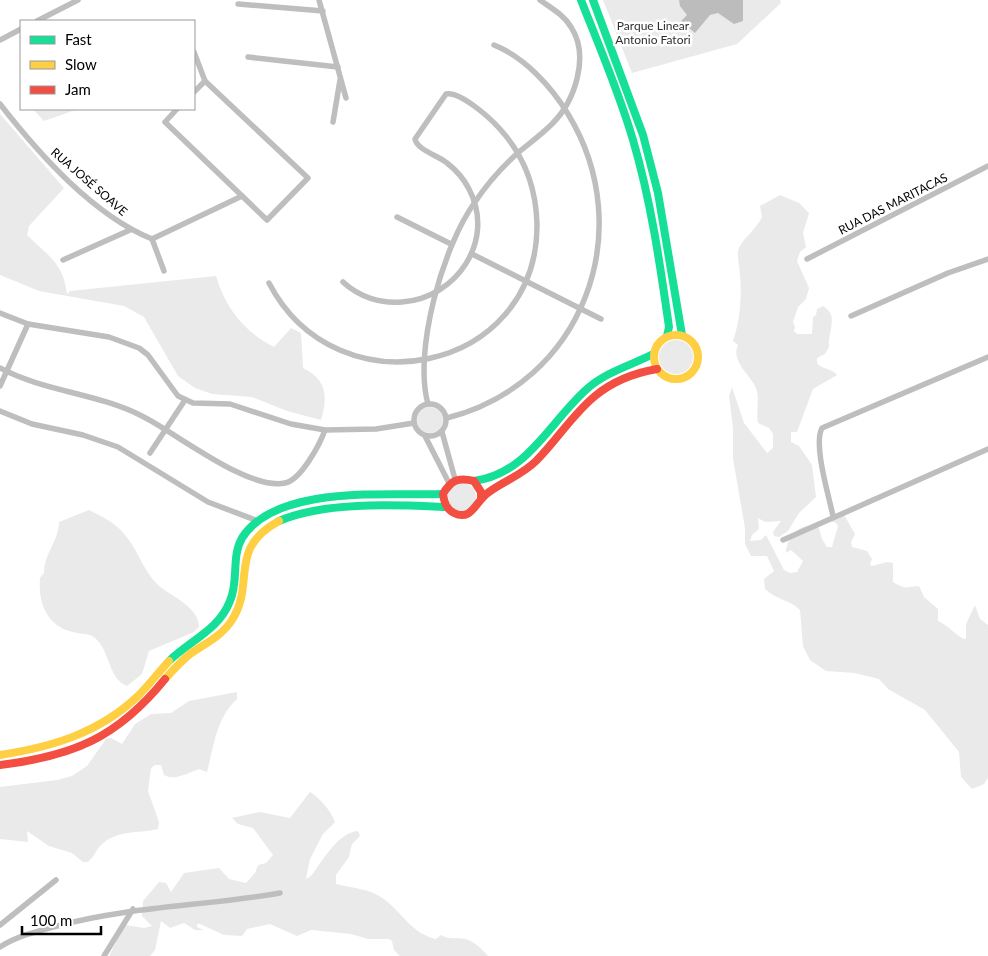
<svg xmlns="http://www.w3.org/2000/svg" width="988" height="956" font-family="Lato,sans-serif">
<style>
.green{fill:#eaeaea}
.water{fill:#bcbcbc}
.lines{fill:none;stroke-linecap:round;stroke-linejoin:round}
.street{stroke:#bebebe;stroke-width:5.5}
.fast{stroke:#16e098;stroke-width:8}
.slow{stroke:#ffcf43;stroke-width:8}
.jam{stroke:#f24e42;stroke-width:8}
.labels{text-anchor:middle;stroke-width:5;stroke-linejoin:round;paint-order:stroke}
.park-label{font-size:12px;fill:#2f2f2f;stroke:#fff}
.street-label{font-size:12px;fill:#000;stroke:#fff}
</style>
<rect width="100%" height="100%" fill="#fff"/>
<g class="green">
<polygon points="603,0 780,0 781,3 737,44 632,73"/>
<polygon points="33,109 78,109 44,121"/>
<path d="M0,114l64,74 -35,38 -2,9c21,21 36,27 40,59l3,-3 146,-15c9,31 28,56 58,71l17,-19 10,5 2,35c24,12 25,28 18,52l-34,-9 -35,-14 -40,-3 -17,-6 -17,-12 -34,-59 -20,-11 -85,-15 -39,-16z"/>
<path d="M780,195l19,8 10,10 -6,20 3,14 -6,5 -3,9 12,27 -3,11 -8,8 -5,15 2,5 -1,4 3,3h15l1,-17 3,-2 1,-6 6,-3c17,10 4,26 6,41l-4,7 -8,4v5c5,7 15,5 20,12l-24,14 -16,43h-6v10l8,4 13,19 4,32 -17,16 -11,18 -9,6 -5,-1 -1,-4 8,-11 -16,1 -7,-4 1,11 -7,6 -2,6 11,-1 5,-5 18,35 6,3 7,-1 6,-11 -12,-11 -5,3c0,-16 17,-34 33,-25l3,11 5,8h5l6,-21 -2,-3 -7,-2 14,-8 12,21 -4,8 1,5 15,4 5,8 -2,5 2,2 15,-4 6,1v19c14,8 12,5 26,4l5,11 14,12v12c11,5 16,13 26,18l2,-1v-14l9,-19 5,14 8,6v153l-4,6 -12,5 -11,-12 -2,-25 -34,-42 -37,-21 -9,-10 -24,-6 -29,-2 -16,-11 -7,-14 -3,-36c-8,-9 -25,-11 -35,-21l-1,-10 10,-8 -7,-15h-16l-6,-12v-16l-12,-69v-31l-4,-32 3,-9 12,36 23,30 6,-5v-14l-4,-6 -11,-5c-2,-10 1,-21 -1,-32 -4,-15 -27,-28 -19,-46l-5,-4c7,-19 9,-46 7,-66 0,-8 -4,-20 -1,-27 3,-8 18,-20 23,-31l-2,-11z"/>
<circle cx="676" cy="357" r="17"/>
<circle cx="430" cy="420" r="13"/>
<circle cx="462" cy="497" r="14"/>
<path d="M89,510c13,7 26,12 35,24 14,15 19,37 34,51 14,12 41,22 41,42l-5,5 -45,19 -7,23 -15,12c-18,-7 -17,-32 -29,-45 -7,-9 -15,-6 -25,-9 -27,-6 -35,-30 -33,-54l4,-5c0,-19 15,-33 15,-51z"/>
<path d="M237,692v7c-21,19 -23,47 -30,73l-8,-3c-11,4 -24,12 -35,6l-3,-10h-6l-4,3 -3,23 11,31 -1,7c-21,5 -41,0 -58,17 -4,4 -6,11 -12,16h-5l-11,-9 -23,-7 -22,-15 1,11 -28,-3v-52l57,-7 15,-4 15,-10 19,-27 5,-1 11,6 13,-20 16,-10 20,-1 18,-12z"/>
<path d="M310,792c10,6 21,19 25,30l-12,12 -13,25 -4,20 5,-3c11,-14 27,-44 47,-45l2,5 -8,8 -3,13 -13,18v9c15,4 31,4 45,13 21,14 29,36 55,42l5,-4c8,5 15,2 24,4 9,2 17,10 23,17h-88l-6,-6 -2,-9 -3,-2h-21l-17,-5 -40,-4 -14,6 -27,-12 -23,5 -5,7 -18,-1 -24,-11h-3v3l7,3h-9l-11,-7 -14,5 -9,-7 -6,29 -5,6h-41l16,-31 19,3 8,-2 -10,-10 1,-15 16,-19 7,1 5,9 13,-19 35,-5 10,11 17,4 9,-10 3,-8 8,-2 7,-8 -20,-27 -15,-4 -6,-6 28,-6 30,6z"/>
</g>
<polygon class="water" points="679,0 743,0 743,21 734,24 718,13 710,15 695,33 681,21 687,15 680,6"/>
<g class="lines">
<g class="street">
<polyline points="319,0 346,98"/>
<polyline points="238,4 323,11"/>
<polyline points="37,21 78,0"/>
<polyline points="0,40 21,29"/>
<polyline points="248,57 338,67"/>
<polyline points="194,92 205,81"/>
<path d="M0,104c39,50 93,111 152,135l12,32"/>
<polyline points="177,109 165,122 267,220 308,178 205,81 194,52"/>
<polyline points="333,122 340,80"/>
<polyline points="397,217 451,244"/>
<polyline points="152,239 242,196"/>
<polyline points="472,254 601,319"/>
<polyline points="807,259 988,166"/>
<polyline points="63,260 130,230"/>
<path d="M269,283c68,131 269,90 268,-59 -1,-37 -13,-69 -38,-96 -9,-10 -39,-37 -53,-34l-31,45c2,11 24,17 32,24 9,7 17,16 22,26 27,51 -12,109 -67,113 -21,2 -43,-5 -59,-20"/>
<polyline points="0,313 28,324 109,337 139,348 148,355 178,396 193,403 230,404 291,424 325,430 376,429 414,423"/>
<polyline points="851,316 948,273 988,259"/>
<path d="M0,368c43,23 95,25 140,47 34,16 107,76 145,68 16,-3 35,-39 40,-53"/>
<polyline points="0,386 28,324"/>
<circle cx="430" cy="420" r="16"/>
<path d="M428,404c-15,-53 15,-158 47,-202 12,-18 29,-37 45,-51 11,-9 22,-17 32,-27 23,-23 38,-68 19,-97 -7,-12 -20,-19 -31,-27"/>
<polyline points="0,411 32,424 83,435 118,447 208,502 258,521"/>
<path d="M447,418c135,-34 193,-186 121,-304 -17,-28 -44,-57 -74,-69"/>
<polyline points="442,432 455,479"/>
<polyline points="425,436 449,483"/>
<polyline points="150,453 185,400"/>
<path d="M833,516c-4,-20 -20,-71 -11,-88l166,-71"/>
<polyline points="783,540 988,449"/>
<polyline points="0,925 56,880"/>
<path d="M0,947c17,-11 38,-16 57,-21 74,-20 149,-20 223,-33"/>
<polyline points="104,956 133,909"/>
</g>
<g class="fast">
<path d="M581,0c18,46 38,92 52,140 18,61 27,124 36,187l-2,9"/>
<polyline points="593,0 643,135 658,193 682,335"/>
<path d="M474,481c54,-7 76,-60 114,-93 18,-16 44,-23 65,-34"/>
<path d="M279,521c46,-20 117,-16 167,-14"/>
<path d="M169,661c20,-20 50,-31 61,-60 9,-20 1,-44 12,-63 34,-54 146,-42 201,-44"/>
</g>
<g class="slow">
<circle cx="676" cy="357" r="22"/>
<path d="M165,679c8,-9 16,-18 25,-25 14,-10 32,-18 42,-34 24,-38 -5,-71 47,-99"/>
<path d="M0,755c52,-8 99,-22 138,-59 11,-11 20,-23 31,-35"/>
</g>
<g class="jam">
<path d="M481,499v-7l-7,-11c-16,-4 -23,-1 -31,13 1,8 3,15 11,19 18,9 22,-13 35,-21 15,-11 33,-17 47,-31 21,-21 36,-46 59,-65 18,-15 39,-23 62,-27"/>
<path d="M0,765c74,-9 118,-28 165,-86"/>
</g>
</g>
<g class="labels">
<g class="park-label">
<text x="653" y="30">Parque Linear<tspan x="653" dy="14">Antonio Fatori</tspan></text>
</g>
<g class="street-label">
<text transform="translate(89 182) rotate(41)" y="4">RUA JOSÉ SOAVE</text>
<text transform="translate(893 204) rotate(-27)" y="4">RUA DAS MARITACAS</text>
</g>
</g>
<rect x="20" y="20" width="175" height="90" fill="#ffffff" stroke="#999999"/>
<rect x="30" y="36" width="25" height="8" fill="#16e098" stroke="#999999"/>
<text x="65" y="45" font-size="15" fill="#000000">Fast</text>
<rect x="30" y="61" width="25" height="8" fill="#ffcf43" stroke="#999999"/>
<text x="65" y="70" font-size="15" fill="#000000">Slow</text>
<rect x="30" y="86" width="25" height="8" fill="#f24e42" stroke="#999999"/>
<text x="65" y="95" font-size="15" fill="#000000">Jam</text>
<path d="M22 926v8h79v-8" fill="none" stroke="#000000" stroke-width="2.5"/>
<text x="30" y="926" font-size="15" fill="#000000" stroke="#ffffff" stroke-width="4" paint-order="stroke">100 m</text>
</svg>
